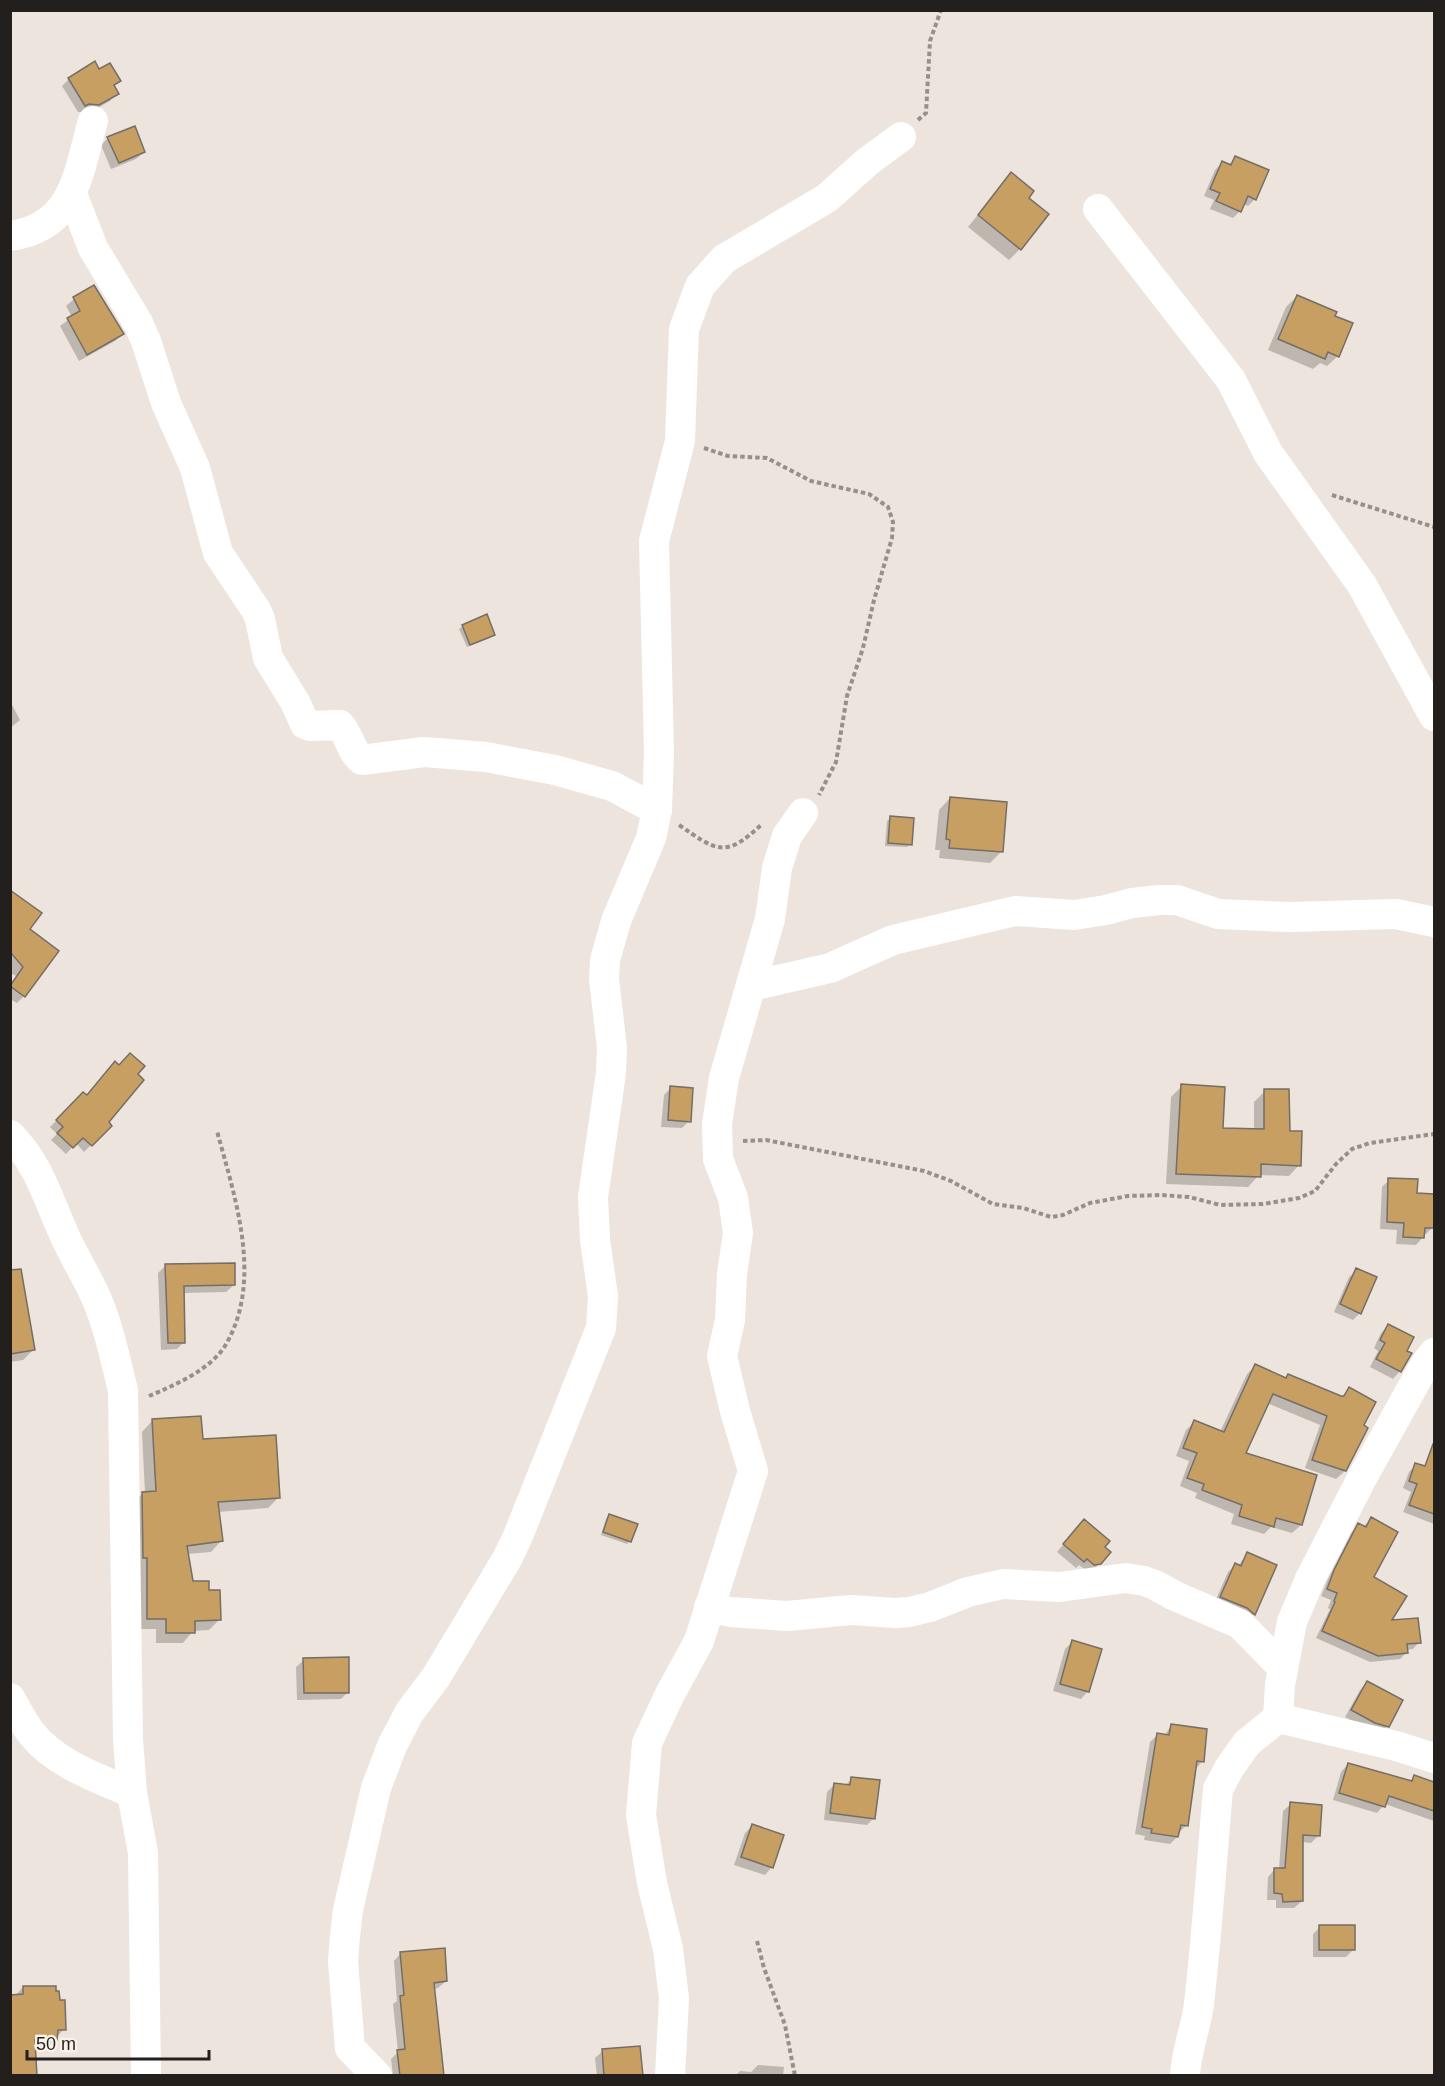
<svg xmlns="http://www.w3.org/2000/svg" width="1445" height="2086" font-family="Arial,sans-serif">
<style>
.shadow{fill:#0003}
.building{fill:#c89f63;stroke:#746e66;stroke-width:1.5}
.lines{fill:none;stroke-linecap:round;stroke-linejoin:round}
.path{stroke:#96908b;stroke-width:4;stroke-dasharray:4.5 3;stroke-linecap:butt}
.minor{stroke:#fff;stroke-width:30}
</style>
<rect width="100%" height="100%" fill="#ede5dd"/>
<g class="shadow">
<polygon points="99,71 119,80 113,86 117,93 110,101 91,112 78,112 62,86 69,79"/>
<polygon points="108,138 144,152 136,159 111,169 101,145"/>
<polygon points="1236,158 1255,199 1248,206 1243,204 1240,211 1233,218 1210,209 1214,200 1204,196 1215,170 1222,163 1228,165"/>
<polygon points="1011,174 1027,198 1020,249 1009,260 968,227"/>
<polygon points="94,287 122,334 115,341 79,361 60,326 72,317 66,306 74,299"/>
<polygon points="1297,296 1338,356 1327,366 1320,363 1313,369 1268,350 1286,307"/>
<polygon points="463,626 493,634 490,638 467,647 459,629"/>
<polygon points="10,701 20,720 10,728"/>
<polygon points="950,798 1001,852 990,863 939,858 940,850 935,850 939,810"/>
<polygon points="891,818 910,844 907,847 885,846 887,821"/>
<polygon points="10,897 28,929 24,996 17,1003 10,999 10,984 16,976 10,973"/>
<polygon points="1182,1086 1222,1129 1254,1131 1254,1102 1265,1091 1288,1132 1299,1165 1289,1176 1259,1175 1248,1187 1166,1184 1171,1097"/>
<polygon points="671,1088 689,1121 682,1128 661,1127 664,1095"/>
<polygon points="83,1094 110,1126 84,1152 76,1143 66,1154 51,1140 57,1134 50,1127"/>
<polygon points="1389,1180 1416,1194 1434,1195 1433,1227 1426,1234 1423,1234 1423,1237 1416,1245 1396,1244 1397,1230 1380,1229 1382,1187"/>
<polygon points="10,1265 15,1296 33,1350 23,1360 10,1362"/>
<polygon points="165,1266 234,1285 226,1292 183,1293 184,1342 177,1349 161,1350 158,1273"/>
<polygon points="1357,1270 1360,1313 1353,1320 1334,1312 1349,1277"/>
<polygon points="1388,1326 1405,1351 1400,1371 1393,1379 1370,1367 1378,1351 1374,1348 1381,1333"/>
<polygon points="1255,1366 1285,1379 1340,1398 1349,1389 1362,1426 1345,1471 1336,1479 1305,1468 1320,1425 1267,1403 1244,1454 1301,1525 1292,1533 1271,1527 1264,1534 1231,1524 1234,1514 1195,1498 1197,1493 1180,1486 1189,1461 1176,1456 1186,1430 1194,1422 1220,1432 1247,1374"/>
<polygon points="152,1421 201,1441 278,1498 268,1508 218,1512 221,1541 211,1552 187,1554 192,1583 219,1620 209,1630 193,1631 183,1643 156,1643 156,1629 137,1629 132,1504 142,1494 145,1493 142,1432"/>
<polygon points="1416,1465 1434,1472 1434,1524 1403,1512 1411,1492 1403,1488 1409,1472"/>
<polygon points="609,1515 630,1541 627,1544 601,1535 606,1519"/>
<polygon points="1371,1519 1372,1578 1390,1622 1419,1642 1413,1649 1406,1650 1407,1652 1400,1659 1370,1662 1316,1638 1330,1609 1328,1608 1331,1600 1321,1596 1328,1579 1352,1532 1359,1525 1363,1527"/>
<polygon points="1077,1528 1100,1563 1092,1571 1087,1571 1079,1565 1076,1568 1057,1552"/>
<polygon points="1247,1554 1254,1614 1247,1621 1214,1604 1228,1572 1235,1565 1238,1566"/>
<polygon points="1073,1641 1088,1691 1081,1699 1053,1691 1065,1649"/>
<polygon points="304,1660 348,1692 341,1699 297,1700 296,1667"/>
<polygon points="1367,1682 1387,1726 1380,1733 1368,1730 1345,1717 1360,1690"/>
<polygon points="1171,1726 1203,1761 1196,1768 1186,1826 1178,1833 1177,1837 1170,1844 1144,1840 1145,1836 1135,1834 1150,1742 1157,1735 1164,1736"/>
<polygon points="1348,1764 1409,1782 1414,1777 1434,1783 1434,1821 1385,1804 1377,1813 1333,1800 1341,1772"/>
<polygon points="852,1779 874,1818 867,1825 824,1820 827,1792 834,1785 844,1786"/>
<polygon points="1291,1804 1318,1836 1311,1843 1302,1842 1302,1901 1294,1908 1276,1908 1276,1900 1267,1900 1268,1877 1275,1869 1279,1869 1283,1811"/>
<polygon points="752,1826 772,1867 765,1875 734,1865 745,1833"/>
<polygon points="1320,1927 1354,1949 1346,1957 1313,1957 1313,1934"/>
<polygon points="401,1953 446,1981 438,1988 433,1989 442,2076 393,2076 391,2059 398,2052 393,2004 397,2001 394,1961"/>
<polygon points="23,1987 64,2029 46,2049 34,2049 15,1996"/>
<polygon points="603,2051 641,2076 597,2076 595,2058"/>
<polygon points="758,2065 784,2067 783,2076 735,2076 740,2071 751,2072"/>
</g>
<g class="building">
<polygon points="95,61 99,69 110,63 121,81 114,85 119,94 99,105 89,104 85,106 68,78"/>
<polygon points="135,126 145,152 119,163 107,137"/>
<polygon points="1235,156 1269,170 1256,200 1248,196 1241,212 1216,201 1220,193 1210,189 1222,161 1231,165"/>
<polygon points="1011,172 1034,191 1029,198 1049,214 1021,250 978,215"/>
<polygon points="94,285 124,334 87,355 67,318 80,311 73,297"/>
<polygon points="1297,295 1337,312 1335,316 1353,323 1339,357 1328,352 1325,359 1278,339"/>
<polygon points="487,614 495,635 470,645 462,625"/>
<polygon points="950,797 1007,802 1003,852 949,848 950,840 946,839"/>
<polygon points="890,816 914,818 912,845 888,843"/>
<polygon points="10,890 42,913 30,929 59,951 25,997 10,986 23,967 12,954 10,956"/>
<polygon points="130,1053 145,1066 138,1074 144,1080 109,1122 112,1126 92,1146 83,1138 73,1148 57,1133 63,1127 56,1120 83,1092 87,1095 115,1061 119,1065"/>
<polygon points="1181,1084 1225,1087 1223,1128 1264,1129 1264,1089 1289,1089 1290,1131 1302,1131 1301,1166 1261,1164 1261,1177 1176,1174"/>
<polygon points="670,1086 693,1088 691,1122 668,1120"/>
<polygon points="1388,1178 1418,1179 1417,1193 1434,1194 1434,1228 1425,1228 1424,1238 1403,1237 1404,1223 1387,1222"/>
<polygon points="235,1263 235,1285 184,1286 185,1343 168,1343 165,1264"/>
<polygon points="1356,1268 1377,1277 1361,1314 1340,1304"/>
<polygon points="21,1269 35,1350 10,1354 10,1270"/>
<polygon points="1388,1324 1414,1337 1407,1351 1412,1353 1401,1372 1376,1359 1385,1343 1380,1340"/>
<polygon points="1255,1364 1286,1378 1288,1374 1341,1396 1344,1396 1349,1387 1376,1402 1364,1425 1368,1428 1346,1471 1312,1460 1327,1416 1273,1394 1246,1453 1317,1475 1302,1525 1276,1518 1274,1527 1239,1516 1242,1505 1202,1490 1204,1484 1187,1478 1197,1453 1183,1448 1194,1420 1224,1432"/>
<polygon points="201,1416 203,1439 276,1435 280,1498 218,1502 223,1541 187,1546 193,1581 209,1581 209,1590 220,1590 221,1620 195,1621 195,1633 166,1633 166,1619 147,1619 147,1558 143,1558 142,1492 156,1491 152,1419"/>
<polygon points="1433,1444 1434,1444 1434,1514 1409,1505 1417,1484 1409,1481 1415,1463 1425,1466"/>
<polygon points="609,1514 638,1524 631,1542 603,1532"/>
<polygon points="1371,1517 1398,1532 1374,1577 1407,1596 1392,1620 1418,1618 1421,1643 1407,1644 1408,1653 1378,1656 1322,1631 1335,1602 1334,1601 1337,1593 1327,1589 1334,1570 1358,1523 1366,1527"/>
<polygon points="1084,1519 1110,1541 1105,1547 1111,1552 1101,1564 1094,1565 1087,1559 1084,1562 1063,1544"/>
<polygon points="1247,1552 1277,1565 1255,1615 1247,1608 1220,1597 1235,1563 1241,1566"/>
<polygon points="1072,1640 1102,1649 1089,1692 1060,1684"/>
<polygon points="349,1657 349,1693 304,1693 303,1658"/>
<polygon points="1367,1681 1403,1700 1389,1727 1375,1723 1351,1710"/>
<polygon points="1171,1724 1207,1729 1204,1762 1197,1761 1188,1826 1181,1825 1178,1837 1151,1833 1152,1829 1142,1827 1157,1733 1169,1735"/>
<polygon points="1348,1763 1412,1781 1414,1775 1434,1782 1434,1811 1389,1796 1385,1807 1339,1793"/>
<polygon points="851,1777 880,1780 875,1819 830,1813 834,1783 850,1785"/>
<polygon points="1290,1802 1322,1805 1320,1836 1303,1835 1303,1901 1283,1902 1282,1894 1274,1893 1274,1868 1285,1868"/>
<polygon points="752,1824 784,1835 773,1868 741,1857"/>
<rect x="1319" y="1925" width="36" height="25"/>
<polygon points="445,1948 447,1981 434,1983 444,2076 400,2076 397,2050 405,2049 400,1996 404,1995 400,1952"/>
<polygon points="23,1986 56,1986 56,1991 59,1991 60,2000 65,2000 66,2030 58,2030 57,2040 35,2040 37,2076 10,2076 10,1995 23,1994"/>
<polygon points="640,2046 643,2076 604,2076 602,2049"/>
</g>
<g class="lines">
<g class="path">
<polyline points="918,120 926,113 930,41 941,10"/>
<polyline points="704,448 728,456 767,458 811,481 869,494 888,507 893,522 892,538 874,600 863,648 847,696 836,762 819,795"/>
<polyline points="1332,495 1434,527"/>
<path d="M679,825c38,26 46,34 83,-1"/>
<polyline points="743,1141 766,1140 924,1171 951,1181 993,1204 1023,1208 1051,1217 1063,1215 1090,1203 1128,1196 1161,1195 1189,1197 1220,1205 1263,1204 1299,1198 1315,1191 1336,1164 1352,1149 1370,1143 1434,1134"/>
<path d="M149,1396c24,-10 61,-26 76,-50 39,-65 10,-148 -8,-215"/>
<polyline points="757,1941 764,1968 785,2025 795,2076"/>
</g>
<g class="minor">
<path d="M72,194l21,54 45,75 8,18 20,62 29,65 23,85 38,57 4,9 8,39 27,44 10,22 5,2 30,-1c9,10 11,27 22,35l62,-8 62,5 69,13 57,16 45,24"/>
<polyline points="1098,209 1231,380 1268,453 1362,585 1434,716"/>
<path d="M10,236c65,-9 68,-63 83,-115"/>
<polyline points="752,986 830,968 893,940 1015,911 1074,915 1106,910 1132,903 1159,900 1177,900 1218,914 1289,917 1396,914 1434,922"/>
<path d="M10,1135c27,26 38,63 53,97 9,21 21,40 31,61 13,27 22,68 29,98l5,348 4,54 11,60 3,223"/>
<polyline points="709,1607 730,1612 787,1616 851,1610 895,1613 909,1612 930,1607 968,1592 1003,1584 1059,1587 1126,1578 1144,1581 1155,1585 1175,1596 1240,1624 1283,1668"/>
<path d="M10,1698c7,12 13,25 22,36 24,30 66,44 100,59"/>
<polyline points="1278,1718 1280,1685 1292,1622 1310,1579 1362,1478 1426,1363 1434,1353"/>
<polyline points="377,2076 350,2048 343,1962 345,1936 348,1910 376,1788 392,1746 409,1713 436,1677 507,1559 518,1536 601,1328 603,1296 595,1240 593,1197 611,1073 612,1048 604,979 605,960 616,921 651,838 657,810 659,752 654,541 680,441 684,329 700,286 724,259 827,198 867,162 901,137"/>
<polyline points="670,2076 674,1998 668,1949 652,1883 641,1815 647,1743 670,1694 699,1641 753,1471 735,1411 722,1356 730,1320 732,1274 738,1233 733,1198 718,1159 717,1124 724,1078 770,919 777,868 787,836 803,813"/>
<path d="M1185,2076c1,-25 11,-48 14,-72 8,-72 13,-143 19,-215l12,-22 17,-24 31,-25 118,28 38,12"/>
</g>
</g>
<rect width="1445" height="2086" fill="none" stroke="#221f1c" stroke-width="24"/>
<path d="M27 2050v9h182v-9" fill="none" stroke="#221f1c" stroke-width="3"/>
<text x="36" y="2050" font-size="18" fill="#221f1c" stroke="#faf2ea" stroke-width="4.5" paint-order="stroke">50 m</text>
</svg>
